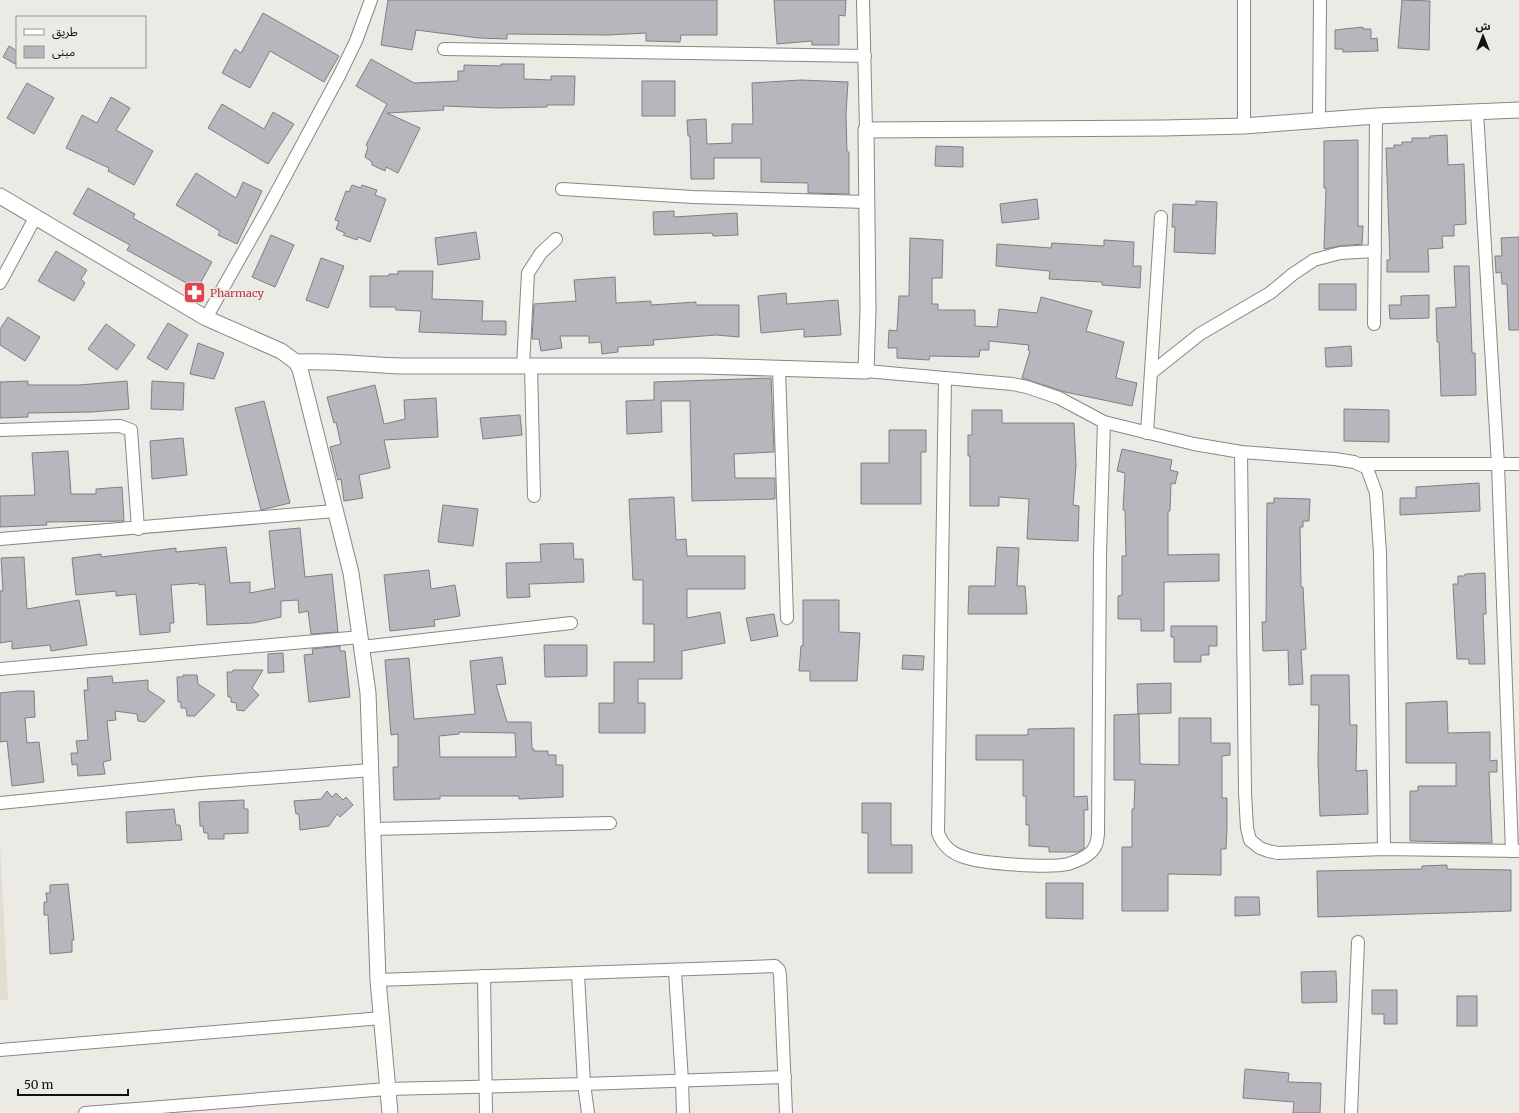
<svg xmlns="http://www.w3.org/2000/svg" width="1519" height="1113" font-family="Merriweather,'Noto Sans Arabic',serif">
<style>
.built{fill:#e1ddd0}
.building{fill:#b8b6bc;stroke:#807e84;fill-rule:evenodd}
.lines{fill:none;stroke-linecap:round;stroke-linejoin:round}
.minor-casing{stroke:#898782;stroke-width:14}
.tertiary-casing{stroke:#898782;stroke-width:17}
.minor{stroke:#fff;stroke-width:12}
.tertiary{stroke:#fff;stroke-width:15}
.labels{text-anchor:middle;stroke-width:3.5;stroke-linejoin:round;paint-order:stroke}
.health-label{font-size:11px;fill:#be3a42;stroke:#eceae4;text-anchor:start}
</style>
<rect width="100%" height="100%" fill="#eceae4"/>
<polygon class="built" points="0,843 8,1000 0,1000"/>
<g class="building">
<polygon points="388,0 717,0 717,35 681,35 680,42 646,41 646,33 608,35 507,34 507,39 479,38 416,30 412,50 381,45"/>
<polygon points="774,0 846,0 845,16 839,15 839,45 812,45 812,41 777,44"/>
<polygon points="1402,0 1430,1 1429,50 1398,48"/>
<polygon points="263,13 339,56 324,82 270,51 250,88 222,73 235,49 241,53"/>
<polygon points="1363,27 1363,29 1371,29 1371,39 1377,38 1378,51 1343,52 1343,49 1335,49 1335,30"/>
<polygon points="9,46 17,51 17,65 3,57"/>
<polygon points="371,59 414,83 458,81 458,71 464,71 464,65 501,66 501,64 524,64 524,79 551,80 551,76 575,76 574,105 547,105 547,107 497,108 443,106 444,110 387,113 420,128 398,173 386,167 385,171 372,165 372,162 365,157 368,147 366,145 387,104 356,86"/>
<polygon points="801,80 848,82 846,114 847,152 849,152 849,194 808,193 808,183 761,182 761,158 714,158 714,179 691,179 690,136 688,136 687,120 706,119 707,144 732,143 732,124 753,124 752,83"/>
<rect x="642" y="81" width="33" height="35"/>
<polygon points="27,83 54,98 34,134 7,118"/>
<polygon points="111,97 130,108 116,130 153,151 134,185 108,171 109,168 66,148 82,115 97,123"/>
<polygon points="222,104 264,129 273,112 294,124 268,164 208,128"/>
<polygon points="1447,135 1448,165 1464,164 1466,224 1454,225 1454,236 1442,236 1443,248 1428,249 1429,272 1387,272 1387,260 1390,260 1386,148 1394,148 1394,145 1402,145 1402,142 1412,142 1412,138 1430,138 1430,136"/>
<polygon points="1358,140 1358,226 1363,226 1362,244 1340,246 1324,249 1326,188 1324,188 1324,141"/>
<polygon points="936,146 963,147 963,167 935,166"/>
<polygon points="196,173 236,198 243,182 262,191 237,244 218,235 220,231 176,205"/>
<polygon points="352,185 361,188 362,185 377,190 375,195 386,199 370,242 358,237 357,240 343,235 345,233 336,229 339,221 335,220 346,191 349,192"/>
<polygon points="88,188 135,214 133,218 212,262 197,289 127,250 130,245 73,214"/>
<polygon points="1037,199 1039,219 1002,223 1000,204"/>
<polygon points="1196,201 1217,202 1215,254 1174,252 1175,227 1172,227 1173,204 1196,205"/>
<polygon points="674,211 674,217 737,213 738,235 713,236 712,233 654,235 653,212"/>
<polygon points="476,232 480,259 438,265 435,238"/>
<polygon points="271,235 294,245 275,287 252,277"/>
<polygon points="1519,237 1519,330 1509,330 1507,284 1502,284 1501,272 1496,273 1495,256 1502,256 1501,238"/>
<polygon points="910,238 943,240 942,278 932,278 932,304 938,304 938,310 975,310 975,326 997,327 999,309 1037,313 1041,297 1092,311 1086,331 1124,342 1116,378 1137,383 1132,406 1065,392 1022,378 1030,351 1028,350 1029,345 989,341 989,350 980,350 979,357 930,356 929,360 897,358 897,348 888,348 889,330 897,331 899,296 909,296"/>
<polygon points="1104,240 1134,242 1133,266 1141,266 1140,288 1102,285 1102,282 1049,279 1050,271 996,266 997,244 1051,248 1052,243 1104,246"/>
<polygon points="56,251 87,270 81,279 85,283 74,301 38,281"/>
<polygon points="321,258 344,266 328,308 306,300"/>
<polygon points="1454,266 1469,266 1472,353 1475,353 1476,395 1441,396 1439,342 1437,342 1436,308 1456,307"/>
<polygon points="398,271 433,271 432,299 483,301 482,321 506,321 506,335 419,332 421,311 396,310 395,307 370,307 370,276 389,276 389,274 398,274"/>
<polygon points="615,277 616,303 651,301 651,305 696,302 696,305 739,305 739,337 716,335 653,340 654,345 618,347 618,352 602,354 601,342 589,343 589,336 560,336 562,348 541,351 539,339 532,339 534,304 576,301 574,280"/>
<rect x="1319" y="284" width="37" height="26"/>
<polygon points="786,293 787,304 838,300 841,335 804,337 804,329 761,333 758,296"/>
<polygon points="1429,295 1429,318 1390,319 1389,305 1401,305 1401,296"/>
<polygon points="8,317 40,337 25,361 0,345 0,329"/>
<polygon points="168,323 188,335 167,370 147,358"/>
<polygon points="106,324 135,345 117,370 88,349"/>
<polygon points="198,343 224,353 214,379 190,374"/>
<polygon points="1351,346 1352,366 1326,367 1325,348"/>
<polygon points="771,378 774,452 734,454 735,478 775,478 775,499 692,501 690,401 661,401 662,432 627,434 626,401 654,400 654,382"/>
<polygon points="28,381 28,385 79,385 127,381 129,409 92,412 28,413 28,417 0,418 0,382"/>
<polygon points="152,381 184,383 183,410 151,409"/>
<polygon points="375,385 384,424 405,419 404,400 436,398 438,437 384,440 390,468 359,475 363,498 344,501 341,479 338,480 330,447 341,444 336,422 334,423 327,397"/>
<polygon points="264,401 290,503 261,510 235,408"/>
<polygon points="1344,409 1389,410 1389,442 1344,441"/>
<polygon points="972,410 1002,410 1002,423 1074,423 1076,465 1073,505 1079,506 1078,541 1027,539 1029,499 999,497 999,506 970,506 970,456 968,456 968,435 972,435"/>
<polygon points="520,415 522,435 483,439 480,418"/>
<polygon points="889,430 926,430 926,452 921,452 921,504 861,504 861,463 889,463"/>
<polygon points="183,438 187,475 152,479 150,441"/>
<polygon points="1122,449 1172,460 1170,470 1178,472 1175,484 1171,483 1170,511 1168,511 1168,555 1219,554 1219,581 1164,582 1164,631 1141,631 1141,619 1118,619 1118,596 1122,595 1122,556 1126,556 1125,510 1123,510 1125,473 1117,471"/>
<polygon points="68,451 71,494 96,494 96,489 122,487 124,521 46,522 47,525 0,527 0,496 35,495 32,453"/>
<polygon points="1479,483 1480,511 1400,515 1400,498 1416,498 1416,487"/>
<polygon points="674,497 676,540 686,539 687,556 745,556 745,589 687,589 687,618 720,612 725,643 682,651 682,679 638,679 638,703 645,703 645,733 599,733 599,703 614,703 614,662 654,662 654,624 643,624 643,580 633,580 629,499"/>
<polygon points="1274,498 1310,499 1309,521 1303,521 1303,527 1300,527 1301,587 1303,587 1306,649 1301,650 1303,684 1289,685 1288,650 1263,651 1262,622 1266,622 1267,503 1274,503"/>
<polygon points="443,505 478,509 473,546 438,542"/>
<polygon points="300,528 305,577 332,574 338,632 311,634 308,611 299,613 298,600 281,601 281,617 253,623 207,625 205,584 199,585 199,583 171,585 174,623 170,623 170,632 140,635 136,594 116,596 116,591 76,595 72,558 101,554 101,557 176,548 176,552 226,547 230,583 250,582 250,593 275,588 269,531"/>
<polygon points="573,543 574,559 583,559 584,582 529,584 530,597 507,598 506,563 541,562 540,544"/>
<polygon points="997,547 1019,548 1017,586 1025,586 1027,614 968,614 969,586 995,586"/>
<polygon points="24,557 27,609 79,600 87,645 51,651 50,645 12,649 12,641 0,643 0,591 3,591 1,558"/>
<polygon points="429,570 431,589 455,585 460,616 434,620 435,626 390,631 384,575"/>
<polygon points="1485,573 1486,614 1483,614 1485,664 1469,664 1469,659 1457,659 1453,584 1458,584 1458,576 1465,576 1465,574"/>
<polygon points="803,600 839,600 839,632 860,633 857,681 810,681 810,671 799,671 801,646 803,646"/>
<polygon points="774,614 778,636 751,641 746,618"/>
<polygon points="1171,626 1217,626 1217,646 1209,646 1209,655 1201,655 1201,662 1174,662 1174,637 1171,637"/>
<polygon points="544,645 587,645 587,676 545,677"/>
<polygon points="340,646 340,651 345,651 350,697 309,702 304,655 313,654 312,649"/>
<polygon points="283,653 284,672 268,673 268,654"/>
<polygon points="903,655 924,656 923,670 902,669"/>
<path d="M502,657l4,27 -10,1 11,37h24l1,27h2v2h14v4h8v10h7v32l-44,2v-3h-79v3l-46,1 -1,-33h5v-33l-7,1 -6,-75 24,-2 5,61 61,-5 -5,-53zM459,732l56,1 1,24h-76l-1,-21 20,-2z"/>
<polygon points="233,670 263,670 252,688 259,695 244,711 237,710 236,703 231,702 231,697 228,697 227,672 232,672"/>
<polygon points="183,675 197,675 198,684 215,695 195,716 187,716 186,708 181,708 181,702 178,702 177,677 183,677"/>
<polygon points="1311,675 1349,675 1350,725 1357,725 1356,771 1367,770 1368,814 1320,816 1318,761 1319,705 1311,705"/>
<polygon points="112,676 113,683 148,680 148,690 165,701 145,722 138,721 137,714 115,711 116,720 107,721 111,760 103,762 105,774 78,776 77,764 72,765 71,753 78,753 76,741 88,740 84,690 88,690 87,678"/>
<polygon points="1171,683 1171,713 1138,714 1137,684"/>
<polygon points="18,691 34,691 35,717 25,718 27,743 39,742 44,782 12,786 7,741 0,742 0,693"/>
<polygon points="1447,701 1448,733 1490,732 1490,761 1497,760 1497,772 1489,772 1492,843 1410,841 1410,791 1418,791 1418,786 1456,786 1456,763 1406,763 1406,703"/>
<polygon points="1139,714 1140,764 1179,765 1179,718 1211,718 1211,743 1230,743 1230,755 1222,756 1222,798 1227,798 1227,828 1226,849 1221,849 1221,875 1168,874 1168,911 1122,911 1122,847 1132,847 1132,809 1134,809 1135,780 1114,780 1114,715"/>
<polygon points="1074,728 1074,797 1087,796 1088,810 1084,810 1084,848 1078,852 1049,852 1049,847 1029,846 1029,825 1026,825 1026,796 1023,796 1023,760 976,760 976,735 1028,735 1028,729"/>
<polygon points="327,791 332,797 336,793 343,800 346,797 353,805 340,817 337,814 329,826 300,830 299,814 296,814 294,801 321,799"/>
<polygon points="244,800 244,809 248,809 248,833 224,834 224,839 208,839 208,833 204,833 203,826 200,826 199,802"/>
<polygon points="862,803 891,803 891,845 912,845 912,873 868,873 868,833 862,833"/>
<polygon points="174,809 176,825 180,825 182,840 127,843 126,812"/>
<polygon points="1447,865 1447,869 1511,870 1511,911 1318,917 1317,871 1422,869 1422,866"/>
<polygon points="1046,883 1083,883 1083,919 1046,918"/>
<polygon points="68,884 74,940 72,940 72,952 50,954 48,915 44,915 44,902 47,902 46,893 50,893 50,885"/>
<polygon points="1235,897 1259,897 1260,915 1235,916"/>
<polygon points="1336,971 1337,1002 1302,1003 1301,972"/>
<polygon points="1372,990 1397,990 1397,1024 1384,1024 1384,1014 1372,1014"/>
<rect x="1457" y="996" width="20" height="30"/>
<polygon points="1245,1069 1289,1073 1288,1082 1321,1083 1320,1113 1293,1113 1294,1102 1243,1098"/>
</g>
<g class="lines">
<defs>
<g id="minor">
<polyline points="863,0 866,130"/>
<polyline points="1244,0 1244,126"/>
<polyline points="444,49 865,56"/>
<polyline points="1477,112 1498,465 1512,851"/>
<polyline points="1319,119 1320,0"/>
<polyline points="562,189 693,197 867,202"/>
<polyline points="0,283 35,218"/>
<polyline points="206,318 267,210 339,76 356,41 371,0"/>
<polyline points="1374,324 1376,116"/>
<polyline points="523,366 528,273 541,253 556,239"/>
<polyline points="531,366 534,496"/>
<polyline points="779,368 787,618"/>
<polyline points="866,371 1012,384 1027,387 1059,398 1104,422 1194,444 1241,452 1335,459 1354,462 1367,468 1376,493 1380,553 1384,849"/>
<polyline points="1151,373 1200,334 1270,293 1293,274 1314,260 1340,253 1375,251"/>
<path d="M945,378l-7,455c5,13 13,20 26,24 17,7 86,11 104,7 7,-2 19,-7 24,-13 5,-5 5,-10 6,-17l2,-281 4,-131"/>
<polyline points="0,430 120,426 131,430 138,529"/>
<polyline points="1147,433 1161,217"/>
<polyline points="1241,452 1245,793 1247,828 1250,840 1260,848 1268,851 1278,853 1384,849 1519,851"/>
<polyline points="1361,464 1519,464"/>
<polyline points="0,539 335,511"/>
<polyline points="362,647 571,623"/>
<polyline points="0,669 361,637"/>
<polyline points="0,803 201,783 371,770"/>
<polyline points="374,829 610,823"/>
<polyline points="675,971 682,1081 683,1113"/>
<polyline points="578,974 584,1084 588,1113"/>
<polyline points="484,976 486,1113"/>
<polyline points="378,980 775,966 779,970 780,975 786,1113"/>
<polyline points="0,1050 382,1018"/>
<polyline points="85,1113 387,1089 584,1084 785,1077"/>
<polyline points="1351,1113 1358,942"/>
</g>
<g id="tertiary">
<polyline points="0,196 206,318 281,351 296,362 300,369 351,573 368,693 378,980 390,1113"/>
<path d="M296,362c35,-2 71,3 106,4h301l163,5 2,-61 -2,-180 297,-2 81,-2 132,-10 143,-6"/>
</g>
</defs>
<use href="#minor" class="minor-casing"/>
<use href="#tertiary" class="tertiary-casing"/>
<use href="#minor" class="minor"/>
<use href="#tertiary" class="tertiary"/>
</g>
<defs>
<symbol id="pharmacy-square" viewBox="-11 -11 22 22"><rect x="-9" y="-9" width="18" height="18" rx="4" fill="#e0444e" stroke="#eceae4"/><path d="M-2-6h4v4h4v4h-4v4h-4v-4h-4v-4h4Z" fill="#fff"/></symbol>
</defs>
<g fill-rule="evenodd">
<use href="#pharmacy-square" x="182" y="280" width="25" height="25"/>
</g>
<g class="labels">
<g class="health-label">
<text x="210" y="297">Pharmacy</text>
</g>
</g>
<rect x="16" y="16" width="130" height="52" fill="#eceae4" stroke="#94938f"/>
<rect x="24" y="29" width="20" height="6" fill="#ffffff" stroke="#94938f"/>
<text x="52" y="36" font-size="12" fill="#11110f">طريق</text>
<rect x="24" y="46" width="20" height="12" fill="#b8b6bc" stroke="#94938f"/>
<text x="52" y="56" font-size="12" fill="#11110f">مبنى</text>
<g transform="translate(1483 36)" stroke="#eceae4" stroke-width="3" paint-order="stroke">
<path d="M0-3L7 15L0 10L-7 15Z" fill="#11110f"/>
<text y="-6" font-size="11" font-weight="bold" text-anchor="middle" fill="#11110f">ش</text>
</g>
<path d="M18 1089v6h110v-6" fill="none" stroke="#11110f" stroke-width="2"/>
<text x="24" y="1089" font-size="12" fill="#11110f" stroke="#eceae4" stroke-width="3" paint-order="stroke">50 m</text>
</svg>
